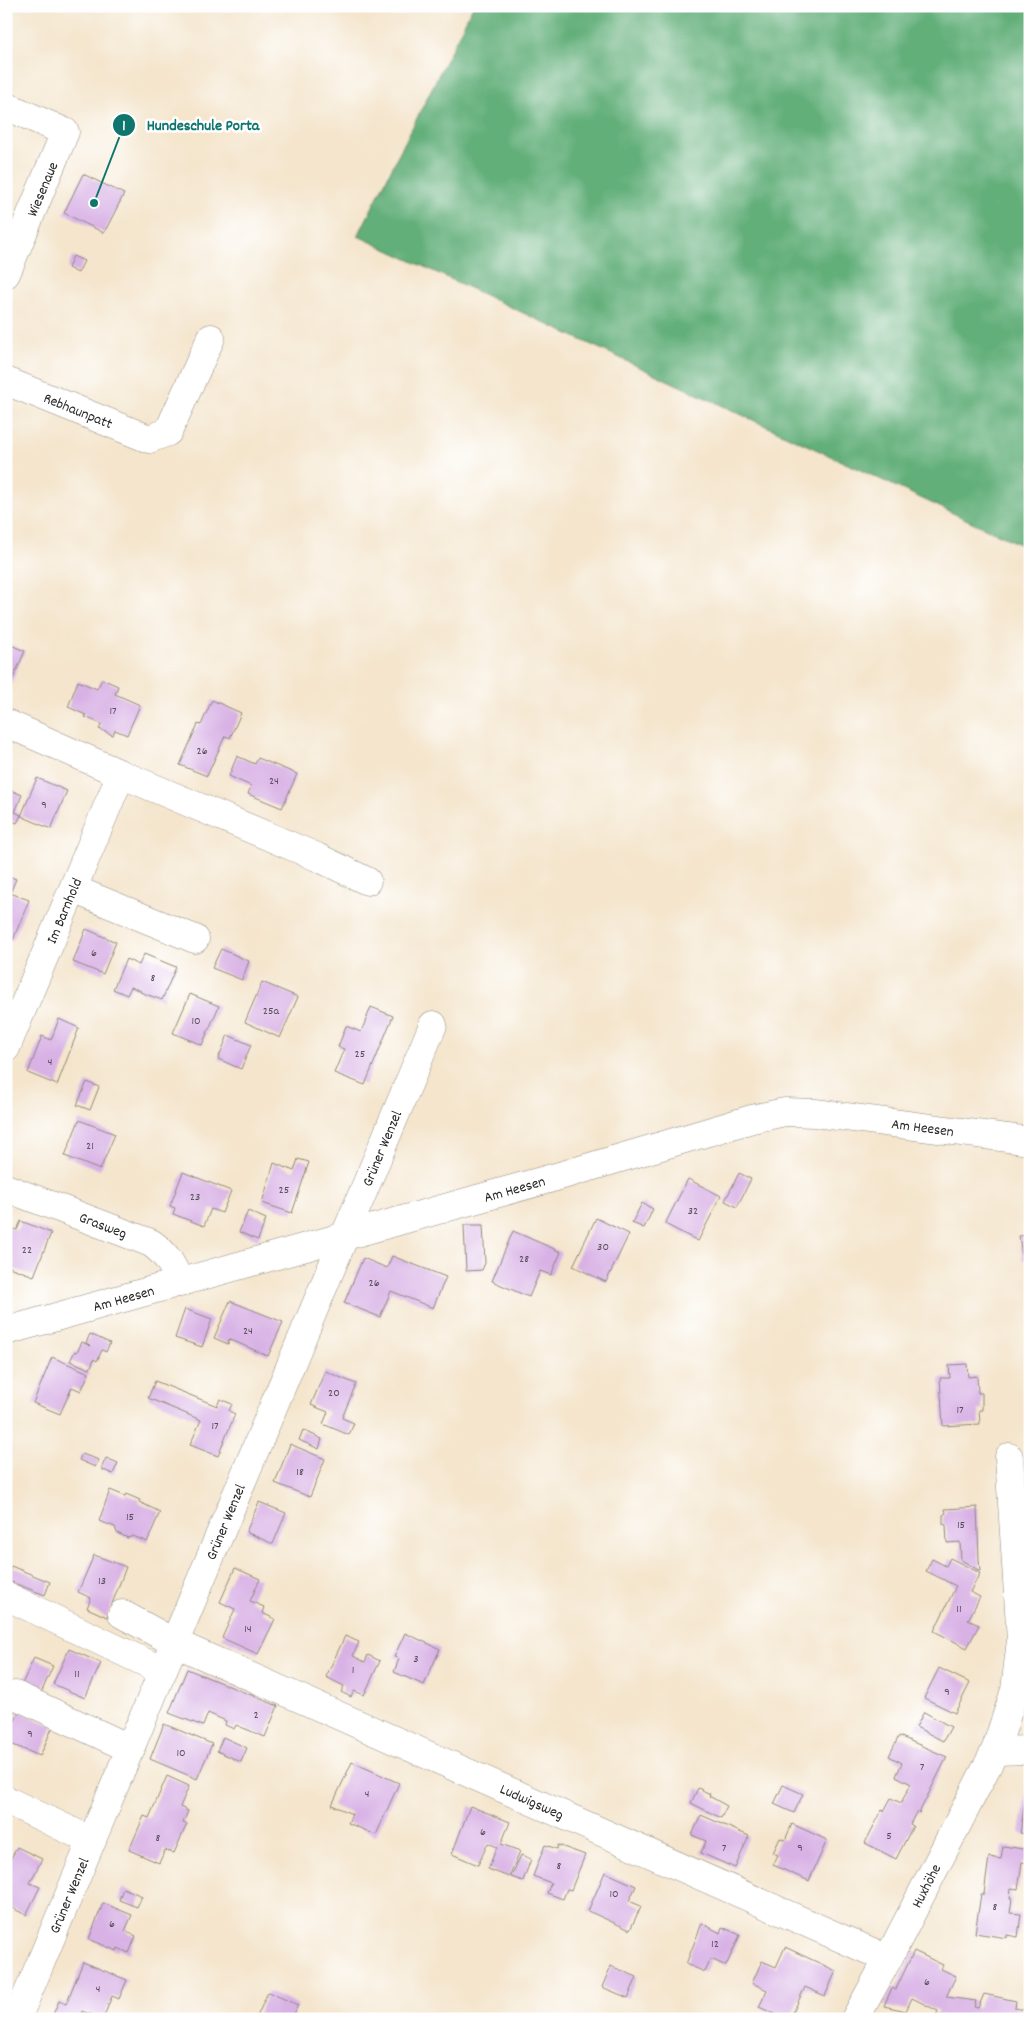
<svg xmlns="http://www.w3.org/2000/svg" width="1036" height="2025" font-family="Dekko,sans-serif">
<style>
.forest{fill:#62af79;stroke:#466d52}
.building{fill:#d8b1e5}
.lines{fill:none;stroke-linecap:round;stroke-linejoin:round}
.minor-casing{stroke:#90887c;stroke-width:29}
.minor{stroke:#fff;stroke-width:28}
.labels{text-anchor:middle;stroke-width:5;stroke-linejoin:round;paint-order:stroke}
.number-label{font-size:12px;fill:#564c5a}
.street-label{font-size:15px;fill:#2b2b2b;stroke:#fff}
.leader{fill:none;stroke:#0f766e;stroke-width:2}
.callout-dot{fill:#0f766e;stroke:#fff;stroke-width:2}
.mark-label{font-size:15px;text-anchor:middle;font-weight:bold;fill:#fff}
.callout-label{font-size:16px;text-anchor:middle;font-weight:bold;fill:#0f766e;stroke:#fff;stroke-width:5;stroke-linejoin:round;paint-order:stroke}
</style>
<rect width="100%" height="100%" fill="#fff"/>
<filter id="ink" filterUnits="userSpaceOnUse"><feTurbulence type="fractalNoise" baseFrequency=".02" numOctaves="2"/><feDisplacementMap in="SourceGraphic" scale="10" xChannelSelector="R" yChannelSelector="G"/><feConvolveMatrix kernelMatrix="1 2 1 2 8 2 1 2 1" color-interpolation-filters="sRGB"/></filter>
<filter id="wash" filterUnits="userSpaceOnUse"><feTurbulence type="fractalNoise" baseFrequency=".0096" numOctaves="4" result="noise"/><feDisplacementMap in="SourceGraphic" scale="20" xChannelSelector="R" yChannelSelector="G"/><feGaussianBlur stdDeviation="1.12" result="paint"/><feColorMatrix in="noise" values="0 0 0 0 0 0 0 0 0 0 0 0 0 0 0 0 0 1.4 0 .05"/><feComposite in="paint" operator="in"/></filter>
<g filter="url(#wash)">
<rect width="100%" height="100%" fill="#f4e5cc"/>
<polygon class="forest" points="473,6 1030,6 1030,549 358,236"/>
<g id="blocks">
<g class="building">
<polygon points="83,174 124,194 104,233 64,213"/>
<polygon points="73,256 84,261 78,273 68,268"/>
<polygon points="6,643 25,651 8,690 6,689"/>
<polygon points="102,679 118,686 115,694 140,705 127,735 115,730 113,735 99,729 102,724 85,717 86,715 68,707 78,681 97,689"/>
<polygon points="212,700 241,713 230,738 225,736 207,776 180,765 198,724 201,725"/>
<polygon points="237,756 255,764 258,758 297,774 282,808 248,794 251,786 229,776"/>
<polygon points="37,778 67,791 51,829 21,816"/>
<polygon points="6,788 22,795 15,812 21,815 17,823 6,819"/>
<polygon points="6,875 16,879 10,893 29,900 13,940 6,937"/>
<polygon points="86,929 116,942 103,974 73,962"/>
<polygon points="221,949 249,961 242,980 212,968"/>
<polygon points="144,954 176,967 162,1000 140,992 141,991 131,987 127,995 113,989 126,959 139,965"/>
<polygon points="262,982 298,997 280,1038 245,1022"/>
<polygon points="190,994 219,1006 202,1045 173,1033"/>
<polygon points="371,1007 393,1016 365,1085 334,1073 344,1049 338,1047 346,1026 361,1032"/>
<polygon points="59,1019 79,1028 57,1085 28,1073 42,1036 51,1040"/>
<polygon points="228,1035 251,1045 241,1069 218,1059"/>
<polygon points="87,1082 99,1087 90,1110 77,1105"/>
<polygon points="79,1120 115,1134 100,1170 65,1156"/>
<polygon points="298,1159 309,1162 292,1213 262,1203 274,1163 294,1171"/>
<polygon points="183,1172 231,1191 222,1213 211,1209 204,1226 173,1214 175,1208 170,1206"/>
<polygon points="739,1173 751,1179 737,1207 725,1201"/>
<polygon points="688,1179 721,1196 698,1241 665,1224"/>
<polygon points="642,1203 653,1209 644,1228 632,1223"/>
<polygon points="248,1211 266,1219 258,1240 239,1232"/>
<polygon points="596,1218 629,1234 606,1282 573,1266"/>
<polygon points="21,1221 51,1233 34,1276 6,1266 6,1258 10,1249 6,1248 6,1226 17,1230"/>
<polygon points="464,1225 483,1225 485,1263 482,1270 466,1271"/>
<polygon points="513,1231 561,1252 551,1275 540,1271 529,1297 492,1281"/>
<polygon points="1030,1235 1030,1259 1023,1260 1019,1236"/>
<polygon points="392,1256 446,1277 433,1308 391,1291 380,1317 344,1303 363,1258 387,1268"/>
<polygon points="230,1301 283,1322 268,1356 229,1339 228,1344 214,1338"/>
<polygon points="185,1309 212,1319 202,1347 175,1338"/>
<polygon points="90,1334 110,1343 106,1352 102,1350 97,1361 94,1359 90,1369 70,1361 75,1351 77,1352 82,1342 91,1346 86,1343"/>
<polygon points="52,1357 89,1373 81,1391 72,1387 60,1414 33,1403"/>
<polygon points="967,1364 968,1377 977,1376 978,1393 982,1393 982,1410 979,1410 980,1424 943,1426 940,1378 950,1378 949,1365"/>
<polygon points="325,1371 356,1384 342,1418 354,1423 349,1435 323,1424 328,1412 311,1405"/>
<polygon points="155,1381 217,1406 220,1399 232,1404 229,1411 235,1414 218,1456 190,1445 201,1420 148,1398"/>
<polygon points="303,1430 322,1439 319,1449 299,1440"/>
<polygon points="290,1444 325,1459 310,1497 275,1483"/>
<polygon points="82,1454 99,1460 95,1467 79,1460"/>
<polygon points="106,1458 118,1463 113,1474 101,1469"/>
<polygon points="110,1490 125,1496 126,1494 140,1500 139,1502 160,1512 147,1542 133,1536 128,1538 117,1533 115,1527 99,1521"/>
<polygon points="259,1502 286,1513 273,1544 246,1532"/>
<polygon points="977,1507 979,1559 980,1571 961,1560 960,1542 947,1543 946,1525 943,1524 943,1515 946,1513 945,1509"/>
<polygon points="94,1555 126,1567 107,1617 87,1608 91,1598 78,1592"/>
<polygon points="950,1558 980,1573 970,1592 980,1597 968,1620 979,1625 967,1648 934,1631 956,1586 926,1571 932,1559 946,1566"/>
<polygon points="11,1566 50,1582 45,1595 6,1580"/>
<polygon points="235,1568 260,1579 250,1601 264,1607 262,1613 275,1619 258,1654 222,1638 235,1609 220,1602"/>
<polygon points="405,1633 440,1649 424,1685 394,1672 399,1659 394,1657"/>
<polygon points="345,1636 359,1642 353,1656 365,1662 368,1655 380,1661 364,1695 354,1691 351,1697 341,1692 344,1686 326,1677"/>
<polygon points="69,1649 101,1663 85,1698 53,1684"/>
<polygon points="34,1658 53,1666 41,1693 22,1684"/>
<polygon points="939,1668 970,1683 955,1713 924,1698"/>
<polygon points="187,1669 278,1706 265,1737 236,1725 234,1729 225,1725 226,1721 208,1713 203,1726 169,1713"/>
<polygon points="6,1706 15,1710 6,1731"/>
<polygon points="19,1711 53,1726 40,1756 6,1742"/>
<polygon points="924,1712 951,1727 943,1741 916,1727"/>
<polygon points="164,1724 212,1744 197,1779 150,1759"/>
<polygon points="899,1736 947,1757 919,1813 917,1811 910,1824 913,1826 896,1859 865,1843 882,1810 884,1811 891,1798 901,1803 911,1784 896,1776 902,1763 889,1756"/>
<polygon points="223,1737 247,1748 241,1762 217,1751"/>
<polygon points="352,1762 399,1783 376,1835 348,1823 352,1814 332,1805"/>
<polygon points="167,1776 189,1786 180,1807 188,1811 183,1823 187,1824 174,1853 165,1850 159,1863 129,1850 144,1816 149,1818"/>
<polygon points="1028,1781 1030,1781 1030,1835 1020,1833"/>
<polygon points="783,1785 803,1794 794,1813 774,1804"/>
<polygon points="698,1788 710,1794 709,1796 727,1806 721,1818 691,1803"/>
<polygon points="470,1806 510,1822 501,1844 520,1851 509,1877 488,1869 497,1847 488,1843 478,1865 452,1854"/>
<polygon points="701,1815 749,1836 735,1868 701,1853 706,1841 692,1835"/>
<polygon points="792,1824 827,1840 809,1881 773,1865 778,1855 773,1853 780,1838 785,1840"/>
<polygon points="545,1845 557,1849 558,1845 585,1855 571,1890 567,1889 563,1899 547,1893 551,1883 533,1876"/>
<polygon points="1003,1846 1030,1850 1030,1863 1022,1862 1018,1889 1011,1888 1010,1898 1012,1898 1010,1913 1021,1914 1018,1937 1007,1935 1007,1938 975,1933 981,1894 984,1894 989,1857 1001,1859"/>
<polygon points="17,1847 42,1859 30,1883 40,1887 26,1915 6,1905 6,1868"/>
<polygon points="521,1855 531,1859 523,1881 511,1877"/>
<polygon points="605,1872 636,1886 629,1901 641,1906 630,1930 588,1911"/>
<polygon points="123,1888 142,1896 137,1907 119,1900"/>
<polygon points="103,1903 132,1915 125,1931 136,1936 129,1953 118,1948 117,1951 89,1939"/>
<polygon points="702,1923 720,1933 722,1927 740,1935 726,1966 711,1959 705,1972 686,1964"/>
<polygon points="785,1947 836,1971 825,1996 805,1987 790,2019 786,2019 759,2007 767,1990 752,1983 762,1961 776,1967"/>
<polygon points="914,1951 943,1965 941,1969 956,1976 946,1997 976,2001 974,2007 978,2008 984,1994 1016,2001 1015,2008 1030,2011 1029,2019 960,2019 936,2015 938,2011 912,1998 906,2011 884,2006 892,1988 896,1990 897,1987"/>
<polygon points="83,1962 127,1980 119,1999 112,1996 103,2019 82,2011 79,2019 51,2019 59,2001 66,2004"/>
<polygon points="611,1966 637,1977 628,1998 602,1987"/>
<polygon points="268,1992 298,2005 292,2019 256,2019"/>
</g>
</g>
</g>
<g filter="url(#ink)">
<use href="#blocks" fill-opacity="0" stroke="#90887c" stroke-width="1"/>
<g class="lines">
<defs>
<g id="minor">
<polyline points="6,106 65,132 6,274"/>
<path id="s1" d="M6,381l143,58 19,-7 43,-94"/>
<polyline points="6,723 121,774"/>
<polyline points="73,889 195,939"/>
<path id="s2" d="M6,1048l115,-274 196,83 50,24"/>
<path id="s3" d="M6,1188l145,55c16,11 22,23 29,40"/>
<path id="s4" d="M6,1331l557,-156 189,-56 33,-7 30,1 215,28"/>
<polyline points="6,1596 163,1671"/>
<path id="s5" d="M122,1614l53,29 713,316"/>
<polyline points="15,1695 131,1749"/>
<polyline points="995,1751 1030,1750"/>
<polyline points="6,1800 92,1841"/>
<path id="s6" d="M17,2019l416,-994"/>
<path id="s7" d="M855,2019l33,-60 107,-208 20,-61 6,-50 -12,-183"/>
</g>
</defs>
<use href="#minor" class="minor-casing"/>
<use href="#minor" class="minor"/>
</g>
</g>
<g class="labels">
<g class="number-label">
<text x="113" y="714">17</text>
<text x="202" y="754">26</text>
<text x="274" y="784">24</text>
<text x="44" y="808">9</text>
<text x="94" y="956">6</text>
<text x="153" y="981">8</text>
<text x="271" y="1014">25a</text>
<text x="196" y="1024">10</text>
<text x="360" y="1057">25</text>
<text x="50" y="1065">4</text>
<text x="90" y="1149">21</text>
<text x="284" y="1193">25</text>
<text x="195" y="1200">23</text>
<text x="693" y="1214">32</text>
<text x="603" y="1250">30</text>
<text x="27" y="1253">22</text>
<text x="524" y="1262">28</text>
<text x="374" y="1286">26</text>
<text x="248" y="1334">24</text>
<text x="334" y="1396">20</text>
<text x="960" y="1413">17</text>
<text x="215" y="1429">17</text>
<text x="300" y="1475">18</text>
<text x="130" y="1520">15</text>
<text x="961" y="1528">15</text>
<text x="102" y="1584">13</text>
<text x="959" y="1612">11</text>
<text x="248" y="1632">14</text>
<text x="416" y="1662">3</text>
<text x="353" y="1673">1</text>
<text x="77" y="1677">11</text>
<text x="947" y="1695">9</text>
<text x="256" y="1718">2</text>
<text x="30" y="1737">9</text>
<text x="181" y="1756">10</text>
<text x="922" y="1770">7</text>
<text x="367" y="1797">4</text>
<text x="483" y="1835">6</text>
<text x="889" y="1839">5</text>
<text x="158" y="1841">8</text>
<text x="724" y="1851">7</text>
<text x="800" y="1851">9</text>
<text x="559" y="1869">8</text>
<text x="614" y="1897">10</text>
<text x="995" y="1910">8</text>
<text x="112" y="1927">6</text>
<text x="715" y="1947">12</text>
<text x="927" y="1985">6</text>
<text x="98" y="1992">4</text>
</g>
<g class="street-label">
<text transform="translate(42 189) rotate(-67)" y="5">Wiesenaue</text>
<text dy="5" stroke="none"><textPath href="#s1" startOffset="78">Rebhaunpatt</textPath></text>
<text dy="5" stroke="none"><textPath href="#s2" startOffset="149">Im Barnhold</textPath></text>
<text dy="5" stroke="none"><textPath href="#s4" startOffset="948">Am Heesen</textPath></text>
<text dy="5" stroke="none"><textPath href="#s6" startOffset="944">Grüner Wenzel</textPath></text>
<text dy="5" stroke="none"><textPath href="#s4" startOffset="528">Am Heesen</textPath></text>
<text dy="5" stroke="none"><textPath href="#s3" startOffset="104">Grasweg</textPath></text>
<text dy="5" stroke="none"><textPath href="#s4" startOffset="122">Am Heesen</textPath></text>
<text dy="5" stroke="none"><textPath href="#s6" startOffset="539">Grüner Wenzel</textPath></text>
<text dy="5" stroke="none"><textPath href="#s5" startOffset="451">Ludwigsweg</textPath></text>
<text dy="5" stroke="none"><textPath href="#s7" startOffset="151">Huxhöhe</textPath></text>
<text dy="5" stroke="none"><textPath href="#s6" startOffset="134">Grüner Wenzel</textPath></text>
</g>
</g>
<path class="leader" d="M94 203L124 125"/>
<g class="callout-dot">
<circle cx="94" cy="203" r="5"/>
<circle cx="124" cy="125" r="12"/>
</g>
<g class="mark-label">
<text x="124" y="130">1</text>
</g>
<g class="callout-label">
<text x="203" y="130">Hundeschule Porta</text>
</g>
<rect width="1036" height="2025" fill="none" stroke="#fff" stroke-width="25"/>
</svg>
